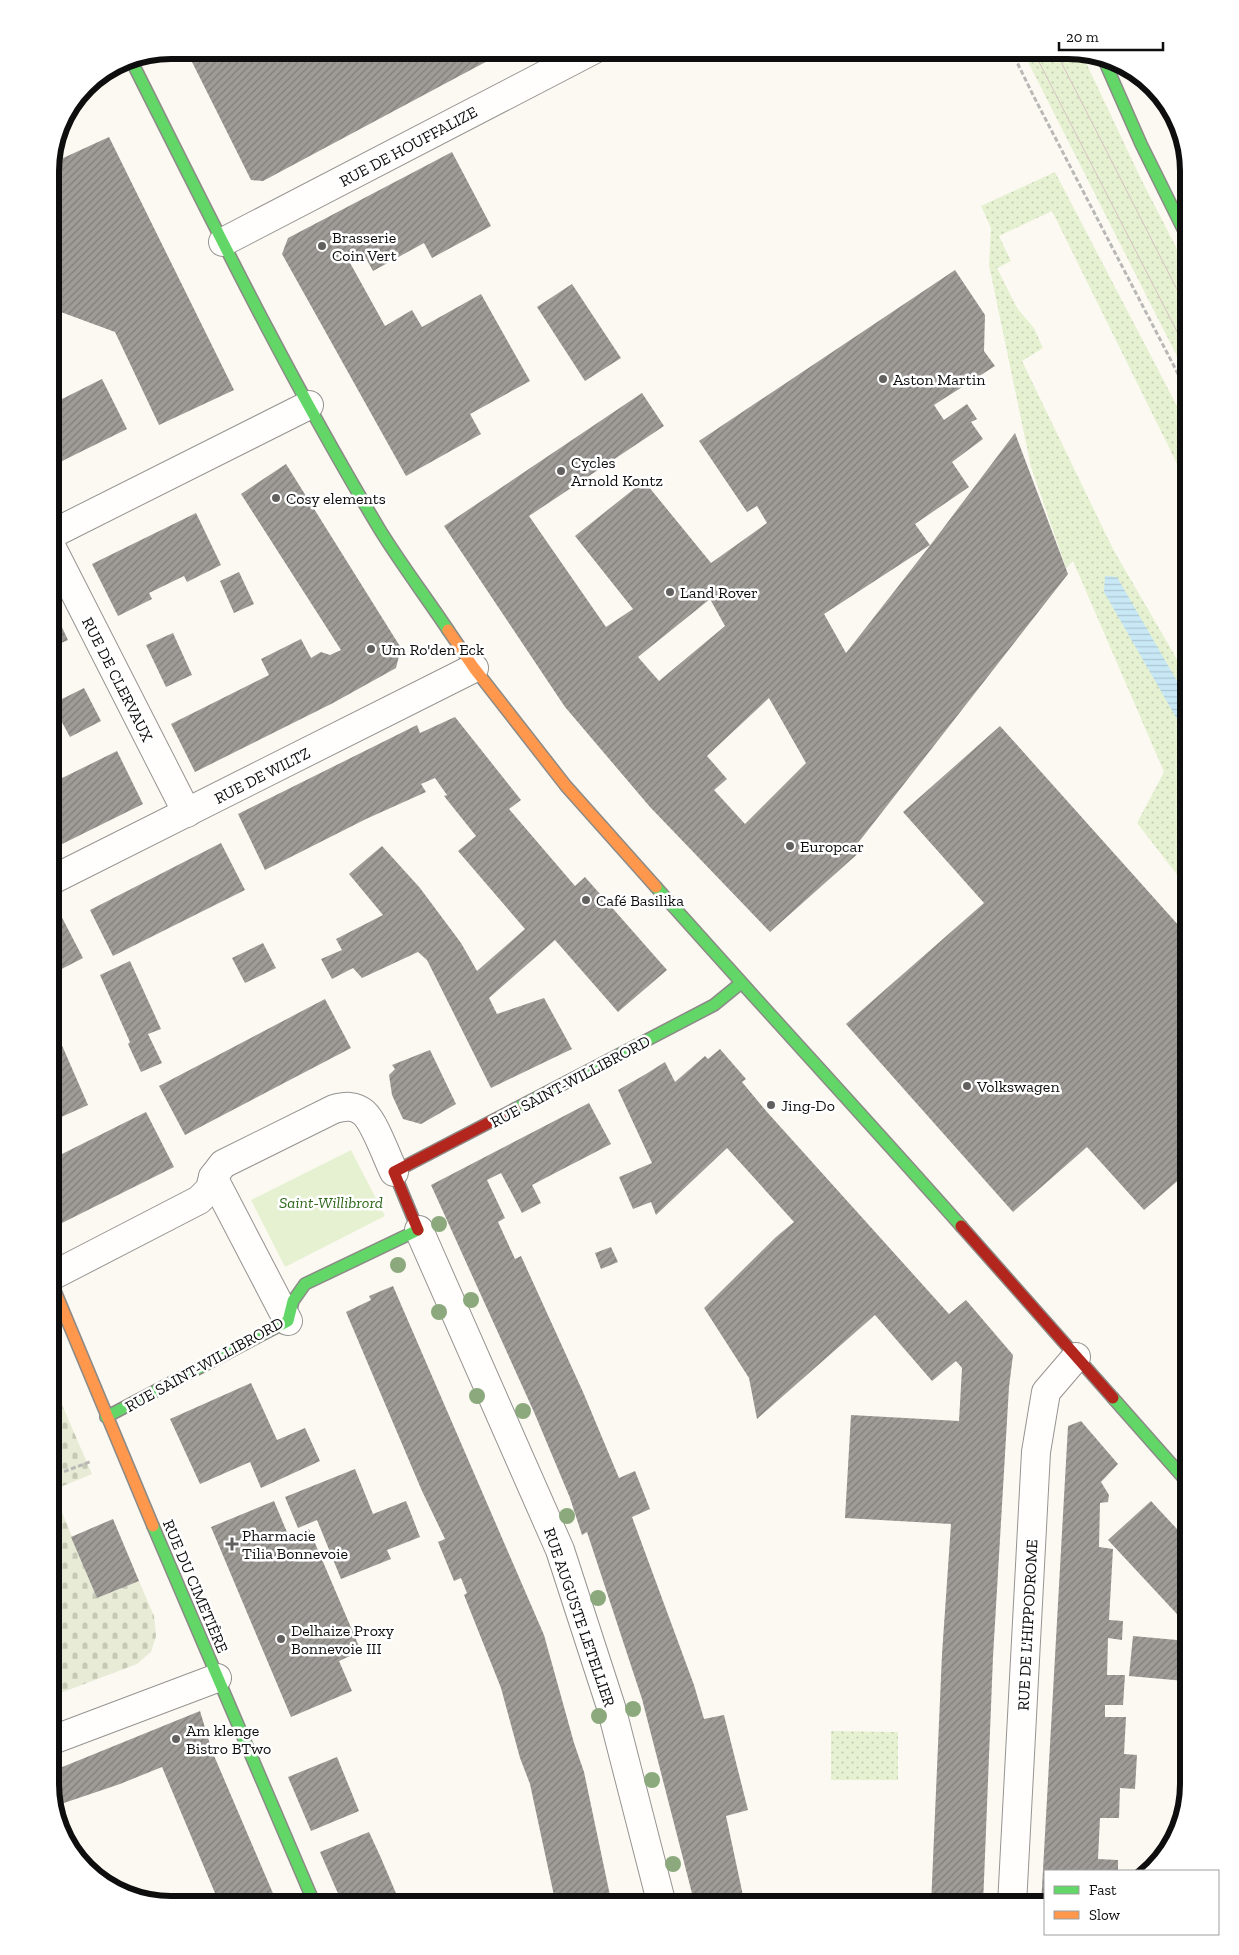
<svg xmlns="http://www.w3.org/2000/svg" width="1239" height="1955" font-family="'Zilla Slab',serif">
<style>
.grass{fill:url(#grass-dots)}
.cemetery{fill:url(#cemetery-stones)}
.park{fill:#e6f1d2}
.water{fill:url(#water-rules)}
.building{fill:url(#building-hatch);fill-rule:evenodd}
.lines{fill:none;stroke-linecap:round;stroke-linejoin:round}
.street-casing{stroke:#959491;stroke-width:30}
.fast-casing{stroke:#8c8a87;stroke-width:14}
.slow-casing{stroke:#8c8a87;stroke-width:14}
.jam-casing{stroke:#8c8a87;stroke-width:14}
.path{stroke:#b8b8b6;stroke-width:3;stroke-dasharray:5 2.5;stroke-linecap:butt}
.street{stroke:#fffefd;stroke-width:28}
.fast{stroke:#63d668;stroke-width:11}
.slow{stroke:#ff974d;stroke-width:11}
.jam{stroke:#b3261e;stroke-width:11}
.tram{stroke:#d8c4c5;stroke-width:1}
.tree{fill:#8ba97c}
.poi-dot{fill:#61605e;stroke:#fff;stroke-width:2}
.labels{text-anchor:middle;stroke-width:5;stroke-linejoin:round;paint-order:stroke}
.street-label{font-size:16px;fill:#0e0e0e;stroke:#fff}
.poi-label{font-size:16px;fill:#0e0e0e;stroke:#fff;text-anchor:start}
.park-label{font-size:16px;font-style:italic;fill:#2f681b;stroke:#fff}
.rim{fill:none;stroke:#0e0e0e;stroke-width:6}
</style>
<defs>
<pattern id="grass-dots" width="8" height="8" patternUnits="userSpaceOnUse" patternTransform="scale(1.25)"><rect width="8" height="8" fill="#e6f1d2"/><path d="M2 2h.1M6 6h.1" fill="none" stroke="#c4cdb3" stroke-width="1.8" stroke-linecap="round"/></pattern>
<pattern id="cemetery-stones" width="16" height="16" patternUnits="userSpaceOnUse" patternTransform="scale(1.25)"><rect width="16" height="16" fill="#e8ecd6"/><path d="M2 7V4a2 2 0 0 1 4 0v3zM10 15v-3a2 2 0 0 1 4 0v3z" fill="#c6c9b6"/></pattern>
<pattern id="water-rules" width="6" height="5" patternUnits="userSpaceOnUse" patternTransform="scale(1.25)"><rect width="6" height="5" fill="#c8e8f6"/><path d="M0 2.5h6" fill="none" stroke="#abc6d2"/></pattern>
<pattern id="building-hatch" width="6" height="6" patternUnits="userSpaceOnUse" patternTransform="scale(1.25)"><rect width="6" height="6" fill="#9f9c98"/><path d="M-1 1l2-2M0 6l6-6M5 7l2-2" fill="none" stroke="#807e7a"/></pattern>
</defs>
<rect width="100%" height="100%" fill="#fcf9f2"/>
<g class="grass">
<polygon points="1022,50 1076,50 1081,52 1142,181 1189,272 1189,380"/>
<polygon points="1055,172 1189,429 1189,488 1052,211 999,236 1011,261 997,268 1017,308 1034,328 1043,348 1022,361 1113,549 1189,680 1189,890 1137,823 1164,772 1073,561 1066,568 1031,467 989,265 991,228 981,206"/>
<polygon points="831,1731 898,1732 898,1780 831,1780"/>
</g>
<polygon class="cemetery" points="50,1377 92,1474 53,1490 97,1598 139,1581 154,1616 156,1636 151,1652 137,1664 50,1697"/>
<polygon class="park" points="351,1150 385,1216 285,1267 251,1200"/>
<polygon class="water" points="1105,576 1117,577 1189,702 1189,740 1104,592"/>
<g class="building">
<polygon points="186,50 489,50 493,58 263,181 251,180"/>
<polygon points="109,137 234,390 159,425 115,332 50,308 50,164"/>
<polygon points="452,152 491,226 432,258 424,243 373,271 363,253 349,261 385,326 412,310 422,327 481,294 530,381 470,414 481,434 406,476 282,254 288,238"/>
<path d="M955,270l30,45 -1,36 11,15 -61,39 10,15 23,-16 10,15 -6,3 12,17 -31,23 17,25 -54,37 15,21 -106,69 22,39 86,-110 83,-110 53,141 -210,269 4,7 -92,82 -120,-125 -85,-100 -121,-181 198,-133 22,33 -135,90 77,111 27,-18 -58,-73 69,-55 67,82 56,-40 -10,-17 -10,6 -48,-71zM710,599l15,27 -66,55 -21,-24zM769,698l37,65 -61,61 -31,-34 13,-11 -20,-23z"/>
<polygon points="572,284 621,358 585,381 537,307"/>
<polygon points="102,379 127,429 50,467 50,405"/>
<polygon points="286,464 401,648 396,668 333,703 195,772 171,724 269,675 261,659 301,639 311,658 321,652 330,655 341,650 241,494"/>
<polygon points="196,513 221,565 187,582 184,576 149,593 152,599 118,616 92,564"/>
<polygon points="239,572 254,604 234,613 220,581"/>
<polygon points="50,602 68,640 50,648"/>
<polygon points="173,633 192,675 166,687 146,645"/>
<polygon points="84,688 101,721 70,737 52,704"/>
<polygon points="455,717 521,800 509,809 575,886 585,877 667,970 618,1012 555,940 489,998 497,1014 544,998 572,1049 491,1088 427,960 418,952 362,978 353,968 332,979 321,959 342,950 336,939 383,915 349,874 382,846 420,888 461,943 477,971 525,929 458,851 476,836 444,796 447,795 435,778 421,784 426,792 366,819 265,870 238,814 417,725 420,733"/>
<polygon points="1000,726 1189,937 1189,1171 1144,1210 1087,1147 1013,1212 846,1024 984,903 903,812"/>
<polygon points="117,751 143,804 50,850 50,784"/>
<polygon points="221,843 245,890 113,956 90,910"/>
<polygon points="56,906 83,958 50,975 50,909"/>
<polygon points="263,943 276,968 245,983 232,958"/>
<polygon points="130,961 161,1029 148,1034 162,1063 141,1072 128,1044 130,1042 100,975"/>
<polygon points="325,999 351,1048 185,1135 159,1086"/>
<polygon points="50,1018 88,1105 50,1122"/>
<polygon points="720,1049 746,1079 742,1082 767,1112 949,1314 966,1300 1013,1355 1009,1387 993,1657 983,1905 931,1905 942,1654 951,1524 845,1518 851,1415 959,1421 962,1368 956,1361 932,1381 875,1315 757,1419 749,1378 704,1308 776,1237 794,1222 727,1148 656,1215 651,1202 633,1209 619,1177 652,1163 618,1090 646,1074 665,1062 675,1082 705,1056 708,1059"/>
<polygon points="430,1050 456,1104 421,1124 403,1119 392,1095 389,1075 395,1069 392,1065"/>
<polygon points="589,1103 611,1144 532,1185 541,1203 522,1213 501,1173 487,1180 505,1218 498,1222 515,1259 521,1256 583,1392 619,1478 635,1471 650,1509 632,1517 694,1685 704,1719 724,1715 748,1810 726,1816 745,1905 695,1905 642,1699 587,1532 582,1535 570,1498 534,1412 431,1185"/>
<polygon points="146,1112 174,1167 56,1226 50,1214 50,1160"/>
<polygon points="611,1247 618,1262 601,1269 595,1253"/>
<polygon points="393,1286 544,1635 574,1743 584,1772 612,1905 556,1905 530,1784 520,1758 501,1688 464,1595 467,1593 461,1578 454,1581 438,1542 445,1539 422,1491 346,1312 371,1300 369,1296"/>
<polygon points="251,1383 277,1440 305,1428 320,1461 261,1488 250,1462 200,1484 170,1419"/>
<polygon points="1081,1421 1118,1464 1101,1482 1109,1495 1108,1502 1100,1503 1099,1547 1113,1549 1109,1620 1123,1621 1122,1640 1108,1638 1107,1675 1125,1675 1123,1705 1105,1705 1105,1717 1126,1717 1124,1754 1137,1755 1135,1789 1120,1788 1119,1818 1100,1818 1098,1859 1118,1860 1118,1871 1045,1871 1045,1905 1041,1905 1068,1426"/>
<polygon points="355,1469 373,1514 406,1501 420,1537 387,1550 391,1559 341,1579 317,1520 298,1528 285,1497"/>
<polygon points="274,1501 289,1537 309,1529 361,1651 339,1661 352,1691 291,1717 211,1527"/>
<polygon points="1151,1501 1189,1542 1189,1627 1108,1540"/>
<polygon points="113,1519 139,1581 97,1598 71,1537"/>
<polygon points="1133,1636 1188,1641 1185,1681 1129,1676"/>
<polygon points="200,1711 212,1751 278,1905 220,1905 162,1767 120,1784 55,1806 50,1784 50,1772"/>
<polygon points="337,1757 359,1811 311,1831 288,1777"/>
<polygon points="369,1832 381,1858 401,1905 343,1905 320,1852"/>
</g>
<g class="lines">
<defs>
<g id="street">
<polyline points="223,242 593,50"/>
<polyline points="50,535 309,405"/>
<polyline points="50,544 187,813"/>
<polyline points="50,881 474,668"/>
<polyline points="213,1177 288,1321"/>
<polyline points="419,1230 560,1550 611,1707 662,1905"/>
<path d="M50,1277l149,-77 11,-11 3,-12 10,-13 111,-55c11,-3 21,-4 30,4 11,10 23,45 30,59"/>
<polyline points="50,1741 217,1678"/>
<polyline points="1012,1905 1036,1452 1046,1392 1076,1357"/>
</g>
<g id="fast">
<path d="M130,58c80,159 158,319 250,472 21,34 46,67 68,100"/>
<polyline points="1104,60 1141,144 1189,241"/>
<path d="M656,887c101,114 204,225 305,339"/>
<polyline points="515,1109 714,1005 741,983"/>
<polyline points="1113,1398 1189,1484"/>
<polyline points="106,1417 288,1321 293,1301 305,1284 418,1230"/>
<polyline points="153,1526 315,1905"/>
</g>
<g id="slow">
<polyline points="448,630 474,668 566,786 656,887"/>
<polyline points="50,1279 153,1526"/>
</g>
<g id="jam">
<polyline points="961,1226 1113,1398"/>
<polyline points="418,1230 394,1172 515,1109"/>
</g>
</defs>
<use href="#street" class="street-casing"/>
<use href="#fast" class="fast-casing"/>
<use href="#slow" class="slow-casing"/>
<use href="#jam" class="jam-casing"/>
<g class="path">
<polyline points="1011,50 1033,95 1189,395"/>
<polyline points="50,1477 92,1461"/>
</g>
<use href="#street" class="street"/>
<use href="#fast" class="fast"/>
<use href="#slow" class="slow"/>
<use href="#jam" class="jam"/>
<g class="tram">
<polyline points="1033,50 1189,355"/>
<polyline points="1055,50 1189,313"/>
</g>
</g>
<g class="tree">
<circle cx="439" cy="1224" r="8"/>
<circle cx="398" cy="1265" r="8"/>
<circle cx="471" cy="1300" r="8"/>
<circle cx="439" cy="1312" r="8"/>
<circle cx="477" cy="1396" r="8"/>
<circle cx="523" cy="1411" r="8"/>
<circle cx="567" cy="1516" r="8"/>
<circle cx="598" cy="1598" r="8"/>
<circle cx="633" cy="1709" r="8"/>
<circle cx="599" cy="1716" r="8"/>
<circle cx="652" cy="1780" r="8"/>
<circle cx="673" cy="1864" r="8"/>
</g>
<g class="poi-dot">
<circle cx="322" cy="246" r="5"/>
<circle cx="883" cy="379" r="5"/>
<circle cx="561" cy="471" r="5"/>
<circle cx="276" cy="498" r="5"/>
<circle cx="670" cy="592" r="5"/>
<circle cx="371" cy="649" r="5"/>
<circle cx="790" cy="846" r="5"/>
<circle cx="586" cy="900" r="5"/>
<circle cx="967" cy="1086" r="5"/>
<circle cx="771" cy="1105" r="5"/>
<path d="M229.5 1536.5h5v5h5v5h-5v5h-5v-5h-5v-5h5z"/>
<circle cx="281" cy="1639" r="5"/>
<circle cx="176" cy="1739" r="5"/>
</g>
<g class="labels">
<g class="street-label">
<text transform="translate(408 146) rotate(-28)" y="6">RUE DE HOUFFALIZE</text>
<text transform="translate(118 679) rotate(63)" y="6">RUE DE CLERVAUX</text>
<text transform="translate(262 775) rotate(-27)" y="6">RUE DE WILTZ</text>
<text transform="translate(570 1081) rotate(-28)" y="6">RUE SAINT-WILLIBRORD</text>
<text transform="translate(204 1364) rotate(-29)" y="6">RUE SAINT-WILLIBRORD</text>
<text transform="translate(196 1586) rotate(67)" y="6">RUE DU CIMETIÈRE</text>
<text transform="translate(580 1617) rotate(71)" y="6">RUE AUGUSTE LETELLIER</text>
<text transform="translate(1027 1625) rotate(-87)" y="6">RUE DE L'HIPPODROME</text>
</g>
<g class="poi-label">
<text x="332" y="243">Brasserie<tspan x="332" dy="18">Coin Vert</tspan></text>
<text x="893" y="385">Aston Martin</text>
<text x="571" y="468">Cycles<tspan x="571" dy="18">Arnold Kontz</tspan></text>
<text x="286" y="504">Cosy elements</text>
<text x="680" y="598">Land Rover</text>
<text x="381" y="655">Um Ro'den Eck</text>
<text x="800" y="852">Europcar</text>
<text x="596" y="906">Café Basilika</text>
<text x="977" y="1092">Volkswagen</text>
<text x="781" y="1111">Jing-Do</text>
<text x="242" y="1541">Pharmacie<tspan x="242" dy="18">Tilia Bonnevoie</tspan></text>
<text x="291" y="1636">Delhaize Proxy<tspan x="291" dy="18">Bonnevoie III</tspan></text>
<text x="186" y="1736">Am klenge<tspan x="186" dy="18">Bistro BTwo</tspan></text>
</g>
<g class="park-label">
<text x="331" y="1208">Saint-Willibrord</text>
</g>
</g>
<path d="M0 0H1239V1955H0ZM171 59H1068A112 112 0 0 1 1180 171V1784A112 112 0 0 1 1068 1896H171A112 112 0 0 1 59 1784V171A112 112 0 0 1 171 59Z" fill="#fff" fill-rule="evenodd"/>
<path class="rim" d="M171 59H1068A112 112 0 0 1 1180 171V1784A112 112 0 0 1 1068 1896H171A112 112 0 0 1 59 1784V171A112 112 0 0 1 171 59Z"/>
<rect x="1044" y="1870" width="175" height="65" fill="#ffffff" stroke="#9f9f9f"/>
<rect x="1054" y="1886" width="25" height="8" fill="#63d668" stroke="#9f9f9f"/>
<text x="1089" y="1895" font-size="15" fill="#0e0e0e">Fast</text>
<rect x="1054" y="1911" width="25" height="8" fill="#ff974d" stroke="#9f9f9f"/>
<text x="1089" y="1920" font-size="15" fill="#0e0e0e">Slow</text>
<path d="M1059 42v8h104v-8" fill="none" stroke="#0e0e0e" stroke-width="2.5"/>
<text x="1066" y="42" font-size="15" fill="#0e0e0e" stroke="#ffffff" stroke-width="4" paint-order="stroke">20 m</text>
</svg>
